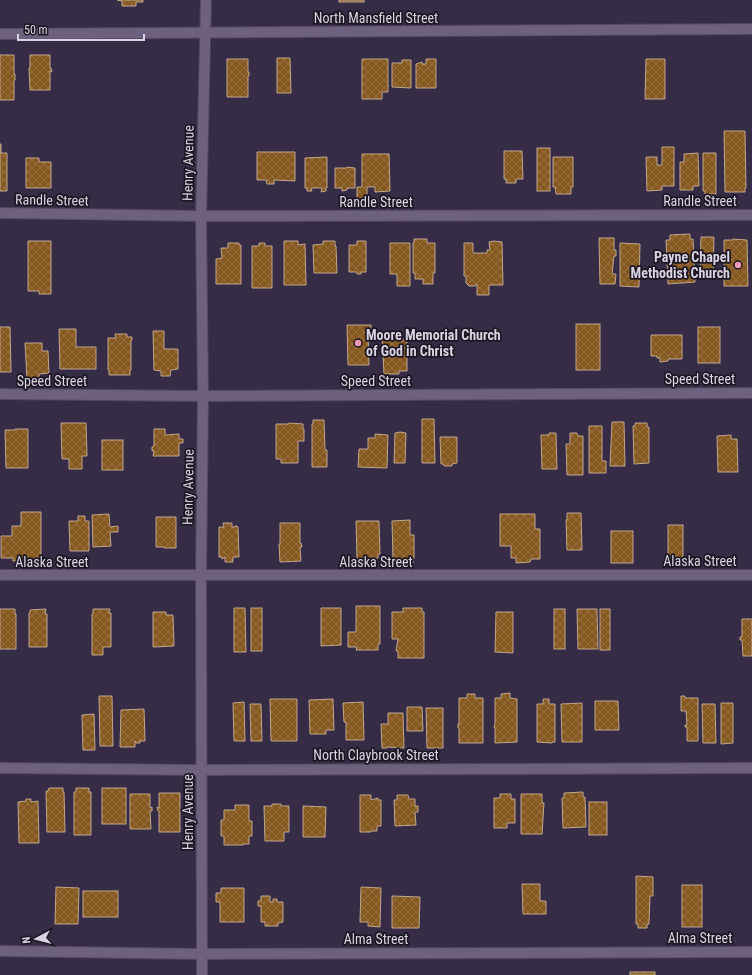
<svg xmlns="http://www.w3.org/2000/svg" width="752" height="975" font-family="'Roboto Condensed',sans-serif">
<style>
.building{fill:url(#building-cross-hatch);stroke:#c1a88d}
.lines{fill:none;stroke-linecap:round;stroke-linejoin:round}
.minor-casing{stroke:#52495f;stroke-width:12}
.minor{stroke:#6d617e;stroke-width:10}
.poi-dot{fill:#f19ab3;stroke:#1c1723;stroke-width:1.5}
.labels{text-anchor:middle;stroke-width:3.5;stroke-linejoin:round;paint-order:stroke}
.street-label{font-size:14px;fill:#d9d3e3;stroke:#1c1723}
.poi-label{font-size:14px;font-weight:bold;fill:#d9d3e3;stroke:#1c1723;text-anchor:end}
</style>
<defs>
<pattern id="building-cross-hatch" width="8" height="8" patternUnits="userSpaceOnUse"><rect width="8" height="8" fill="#855920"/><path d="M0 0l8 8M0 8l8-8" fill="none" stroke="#967040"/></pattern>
</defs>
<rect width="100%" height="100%" fill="#372c46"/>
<g class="building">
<polygon points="117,0 143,0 143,2 136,2 136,6 122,6 122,1"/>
<rect x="339" y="0" width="25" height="2"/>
<polygon points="0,55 14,55 14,74 15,74 15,80 14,80 14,100 0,100"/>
<polygon points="30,55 50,55 50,68 51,68 52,72 50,71 50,90 30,90 29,68 30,68"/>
<polygon points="277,58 290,58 291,93 277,93"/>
<polygon points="227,59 248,59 248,72 249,72 249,76 248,76 248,97 227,97"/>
<polygon points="362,59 388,59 388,92 382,92 382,99 362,99"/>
<polygon points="426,59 436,59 436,88 416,88 416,64 422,62 422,64 426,64"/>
<polygon points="646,59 665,59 665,99 645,99"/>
<polygon points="402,60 411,60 411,88 392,87 392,63 402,63"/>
<polygon points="724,131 745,131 746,188 745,188 745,192 725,192"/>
<polygon points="0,144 1,144 1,153 7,153 7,191 0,191"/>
<polygon points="662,147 674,147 674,186 662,186 662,190 647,191 646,157 657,157 657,165 662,165"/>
<rect x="537" y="148" width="13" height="43"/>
<polygon points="504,151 522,151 523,179 516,179 516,183 506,183 506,179 504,179"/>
<polygon points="257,152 295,152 295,181 274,180 274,184 267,184 266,180 257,180"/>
<polygon points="698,153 699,186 693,186 693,190 680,190 680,162 684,162 684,154"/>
<polygon points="703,153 716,153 716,194 705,194 705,191 703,191"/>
<polygon points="362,154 389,154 390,191 375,192 375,187 367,187 367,202 357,202 357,187 362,187"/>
<polygon points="327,157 327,188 326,188 326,191 321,192 322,188 311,188 312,191 307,191 307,188 305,188 305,158"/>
<polygon points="553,157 573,157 573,187 571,187 571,194 556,194 555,187 553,187"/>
<polygon points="26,158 39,158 39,162 51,162 51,188 26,188"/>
<polygon points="347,167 355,168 355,188 347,188 347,190 342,191 342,188 335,188 335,168 347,168"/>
<polygon points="690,234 690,239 693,239 695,282 668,284 666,240 670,240 670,235"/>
<polygon points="701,237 714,237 713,275 700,274"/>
<polygon points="599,238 614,238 614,250 616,250 616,256 614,256 612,274 616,274 615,284 600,284"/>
<polygon points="414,239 427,239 427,243 435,243 435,273 433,273 433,284 423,284 423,279 415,279 415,273 413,273 413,243 414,243"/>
<polygon points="733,239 747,240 748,286 724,286 724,240 733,240"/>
<polygon points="28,241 51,241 51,294 39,294 39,291 28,291"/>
<polygon points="284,241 298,241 298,245 305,244 306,285 284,285"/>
<polygon points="323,241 335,241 335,245 336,246 337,273 314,273 313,245 323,244"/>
<polygon points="357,241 366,241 366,272 361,272 361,274 357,274 357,272 349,272 349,245 357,245"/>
<polygon points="494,241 502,242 503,285 489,285 489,295 477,295 477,284 475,286 469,286 466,283 466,276 464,276 464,243 473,243 473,253 487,253 487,250 490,250 489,242"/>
<polygon points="228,243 239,243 239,245 241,245 241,284 216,284 216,259 222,258 221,248 228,248"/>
<polygon points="259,243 265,243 265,246 272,246 272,288 252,288 252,246 259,246"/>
<polygon points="390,243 410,243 410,286 397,286 397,274 390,274"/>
<polygon points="620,243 640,244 639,287 620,286"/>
<rect x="576" y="324" width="24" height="46"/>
<polygon points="347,325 371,325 371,334 368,334 369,365 348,365"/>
<polygon points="0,327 10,327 11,372 0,372"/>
<rect x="698" y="327" width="22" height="36"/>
<polygon points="59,329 76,329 76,347 96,347 96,369 60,369"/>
<polygon points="153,331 164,331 164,349 178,349 178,369 171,370 170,376 161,376 161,371 154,370"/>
<polygon points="115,334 127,334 127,337 132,337 132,340 131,340 131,370 130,370 130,375 109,375 109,370 108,370 108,338 116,338"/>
<polygon points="651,335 682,335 682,359 668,359 668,361 660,362 660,358 657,358 657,356 651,356"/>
<polygon points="382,336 395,336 395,340 407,340 407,371 399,371 399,374 384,374"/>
<polygon points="25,343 42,343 42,351 48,351 49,373 39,374 39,379 27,379"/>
<polygon points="422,419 434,419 435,463 422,463"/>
<polygon points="313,420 324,420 325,450 327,450 327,467 312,467 312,424 313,424"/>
<polygon points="612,422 624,422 625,466 610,466"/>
<polygon points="61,423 86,423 87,456 82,456 82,469 69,469 69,459 62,459"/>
<polygon points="289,423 303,424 303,429 304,429 304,441 298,441 298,463 281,463 281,459 276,459 276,424 288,424"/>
<polygon points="635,423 647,423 647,427 649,427 649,463 634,464 633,426 635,426"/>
<polygon points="589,426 602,426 602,461 606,461 606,473 589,473"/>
<polygon points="15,429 28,429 28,468 6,468 5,430 15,430"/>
<polygon points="154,429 165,429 165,435 179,434 179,439 183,439 183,443 179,443 179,456 153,456 154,451 152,451 152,447 154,446"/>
<polygon points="400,432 406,433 405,463 394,463 395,433"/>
<polygon points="549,433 556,433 557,469 542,469 541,435 549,435"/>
<polygon points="570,433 577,433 578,436 583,436 583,475 567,475 566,444 570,444"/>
<polygon points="375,434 388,435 387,468 358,467 359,449 368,449 368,438 375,438"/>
<polygon points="731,435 731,439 737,439 738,472 718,472 717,436"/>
<polygon points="440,437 457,437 457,463 452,464 452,466 444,466 444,464 441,464"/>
<rect x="102" y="440" width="21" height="30"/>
<polygon points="21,512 41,512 41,560 13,561 13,558 1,558 1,536 12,536 12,526 21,526"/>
<polygon points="567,513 581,513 582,550 567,550 566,520 567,519"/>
<polygon points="109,514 110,527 118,526 118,532 110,532 111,546 93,547 92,515"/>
<polygon points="500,514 535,514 535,529 540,529 540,559 531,559 530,562 516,563 516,558 511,558 511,546 500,546"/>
<polygon points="78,516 85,516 85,521 89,521 89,551 70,551 69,521 78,521"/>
<polygon points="156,517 176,517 176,548 164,548 164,547 156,547"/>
<polygon points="410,520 410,535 414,535 414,559 413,559 413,563 394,563 394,559 393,559 392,521"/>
<polygon points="356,521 379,521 380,554 378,554 378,558 357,559"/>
<polygon points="223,523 232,523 232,527 235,527 235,526 237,526 237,527 238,527 239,557 233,557 233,562 225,562 225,557 222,559 222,557 219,557 219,527 224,527"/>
<polygon points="280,523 300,523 300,543 301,543 302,547 300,547 301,561 280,562 279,544 280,544"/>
<rect x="668" y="525" width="15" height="38"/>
<rect x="611" y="531" width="22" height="32"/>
<polygon points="356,606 380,606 380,644 378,644 378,650 356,650 357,647 348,647 348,632 356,632"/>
<polygon points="234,608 245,608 246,652 234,652"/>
<rect x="251" y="608" width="11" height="43"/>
<polygon points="321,608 341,608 341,645 321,646"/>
<polygon points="403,608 422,608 422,612 424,612 424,658 398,658 398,651 396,651 398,639 392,639 392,612 403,612"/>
<polygon points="0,609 15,609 15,614 16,614 16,649 0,649"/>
<polygon points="46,609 45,614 47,614 47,647 29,647 29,613 30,613 30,610"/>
<polygon points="93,609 110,609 109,613 111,613 111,647 103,647 103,655 92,655 92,614 93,614"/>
<rect x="554" y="609" width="11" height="40"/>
<polygon points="577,609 597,609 598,649 578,649"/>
<rect x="600" y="609" width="10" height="41"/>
<polygon points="153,612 166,612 166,615 173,615 174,646 153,647"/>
<polygon points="496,612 513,612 513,653 495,652"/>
<polygon points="742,619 752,619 752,656 743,656 742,640 740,640 740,637 742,637"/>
<polygon points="510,693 510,698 517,699 517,742 495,743 495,728 494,727 495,724 495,698 501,698 501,694"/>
<polygon points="467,694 475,694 475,698 483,698 483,743 459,743 459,728 458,728 458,724 459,724 459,698 467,698"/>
<polygon points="99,696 112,696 113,746 100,746"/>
<polygon points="681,696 685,696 685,698 698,698 698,741 687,741 687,727 685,727 685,725 687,725 686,711 681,711"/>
<polygon points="270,699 297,699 297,741 271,741"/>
<polygon points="333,699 334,730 326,730 326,734 310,734 309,700"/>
<polygon points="543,699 549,699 549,704 555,704 555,742 552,742 552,743 537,742 537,704 543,704"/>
<polygon points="595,701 618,701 619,730 595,730"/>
<polygon points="244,702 245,741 234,741 233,703"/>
<polygon points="363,702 364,740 346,740 346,722 344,722 343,703"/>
<polygon points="582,703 582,742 562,742 561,704"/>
<polygon points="721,703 733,703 733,743 721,744"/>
<polygon points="250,704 261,704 262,741 251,741"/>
<polygon points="702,704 715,704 716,743 703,743"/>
<polygon points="407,707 422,707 423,731 407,731"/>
<polygon points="426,708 443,708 443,748 427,748"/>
<polygon points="144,709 145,741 140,741 140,743 136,743 135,741 135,747 120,747 121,710"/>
<polygon points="388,713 403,713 404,748 387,747 387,748 382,748 381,724 388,724"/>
<polygon points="94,714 95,750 83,750 82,715"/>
<polygon points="49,788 63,788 63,792 64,792 65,832 47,832 46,791 48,791"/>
<polygon points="76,788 89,788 89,792 91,792 91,835 74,835 74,792 76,792"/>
<rect x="102" y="788" width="24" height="36"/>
<polygon points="583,792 583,797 585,797 586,827 563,828 562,798 564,798 564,793"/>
<polygon points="159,793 180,793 180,832 159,832 159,811 158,811 157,807 159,808"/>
<polygon points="130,794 150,794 150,808 152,807 152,811 150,811 151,829 130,829"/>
<polygon points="500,794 511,794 511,799 515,799 515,823 507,823 507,828 494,828 494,798 500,798"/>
<polygon points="521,794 542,794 542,803 544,803 542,834 521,834"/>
<polygon points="360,795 371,795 371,800 378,798 378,800 381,800 381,826 377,826 377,831 371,831 371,832 360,832"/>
<polygon points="397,795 408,795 409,799 415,799 415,806 418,806 418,812 415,812 416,825 395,826 394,800 397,800"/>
<polygon points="26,799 31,799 31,802 38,801 39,843 19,843 18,802 26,801"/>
<rect x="589" y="802" width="18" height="33"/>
<polygon points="272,804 281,804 281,806 289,806 289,832 284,832 284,841 265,841 264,806 272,806"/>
<polygon points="235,805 249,805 249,821 252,821 252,836 249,836 249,844 243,844 243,845 224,845 224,836 221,836 221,820 224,820 224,810 235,810"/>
<polygon points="303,806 326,807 325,837 303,837"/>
<polygon points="636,876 653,877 653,896 650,896 649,924 647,924 647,928 638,928 638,924 636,924"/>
<polygon points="522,884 540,884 540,901 546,901 546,914 523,914"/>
<rect x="682" y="885" width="20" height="42"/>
<polygon points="56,887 79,888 78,924 55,924"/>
<polygon points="361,887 381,888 380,927 368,926 368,922 360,922"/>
<polygon points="221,888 244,888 244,922 220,922 220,902 216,902 216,893 221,893"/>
<rect x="83" y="891" width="35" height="26"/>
<polygon points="261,896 270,896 270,902 273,902 273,899 277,899 277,902 283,902 283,922 278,923 278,926 265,926 265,922 261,922 261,906 258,906 258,901 261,901"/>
<polygon points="392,896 420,897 419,928 392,928"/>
<rect x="630" y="972" width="25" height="3"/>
</g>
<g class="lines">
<defs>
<g id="minor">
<polyline points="0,34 752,29"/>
<polyline points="0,213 201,216 752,215"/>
<polyline points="0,394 203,396 752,393"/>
<polyline points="0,575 752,575"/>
<polyline points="0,768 202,770 752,768"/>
<polyline points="0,951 202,954 752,952"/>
<polyline points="202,975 201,576 203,396 201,216 206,0"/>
</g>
</defs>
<use href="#minor" class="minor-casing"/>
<use href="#minor" class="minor"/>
</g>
<g class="poi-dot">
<circle cx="738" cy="265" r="4"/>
<circle cx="358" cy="343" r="4"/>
</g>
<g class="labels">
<g class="street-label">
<text x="376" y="23">North Mansfield Street</text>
<text transform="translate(188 163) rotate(-89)" y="5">Henry Avenue</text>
<text transform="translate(52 200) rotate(1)" y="5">Randle Street</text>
<text x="700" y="206">Randle Street</text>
<text x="376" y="207">Randle Street</text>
<text x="700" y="384">Speed Street</text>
<text x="52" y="386">Speed Street</text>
<text x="376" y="386">Speed Street</text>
<text transform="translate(188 487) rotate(-89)" y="5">Henry Avenue</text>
<text x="700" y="566">Alaska Street</text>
<text x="52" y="567">Alaska Street</text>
<text x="376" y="567">Alaska Street</text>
<text x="376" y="760">North Claybrook Street</text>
<text transform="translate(188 812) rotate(-90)" y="5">Henry Avenue</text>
<text x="700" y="943">Alma Street</text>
<text x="376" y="944">Alma Street</text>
</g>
<g class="poi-label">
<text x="730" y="262">Payne Chapel<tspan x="730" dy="16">Methodist Church</tspan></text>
<text x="366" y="340" text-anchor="start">Moore Memorial Church<tspan x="366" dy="16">of God in Christ</tspan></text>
</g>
</g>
<g transform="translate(36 939) rotate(263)" stroke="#1c1723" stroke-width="3" paint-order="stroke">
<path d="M0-3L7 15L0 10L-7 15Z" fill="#d9d3e3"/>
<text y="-6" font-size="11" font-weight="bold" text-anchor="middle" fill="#d9d3e3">N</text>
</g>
<path d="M18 34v6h126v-6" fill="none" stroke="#d9d3e3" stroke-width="2"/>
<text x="24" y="34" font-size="12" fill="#d9d3e3" stroke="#1c1723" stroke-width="3" paint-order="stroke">50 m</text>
</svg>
